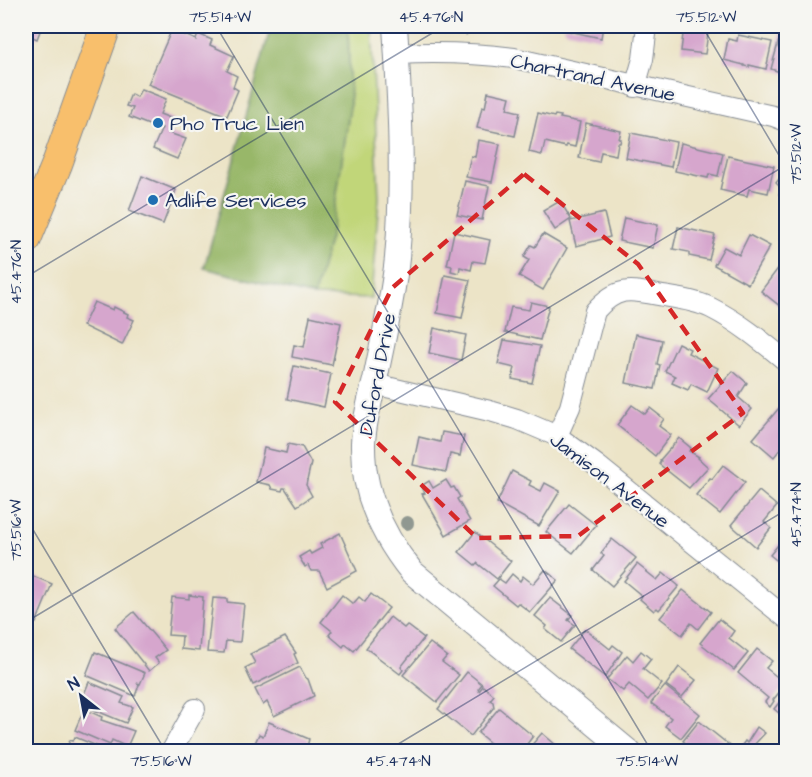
<svg xmlns="http://www.w3.org/2000/svg" width="812" height="777" font-family="'Architects Daughter',sans-serif">
<style>
.green{fill:#c1d679;stroke:#6e826c;stroke-width:1.5}
.forest{fill:#98b769;stroke:#5a7364;stroke-width:1.5}
.building{fill:#d6a6cd}
.lines{fill:none;stroke-linecap:round;stroke-linejoin:round}
.minor-casing{stroke:#848a92;stroke-width:22}
.tertiary-casing{stroke:#848a92;stroke-width:26}
.primary-casing{stroke:#848a92;stroke-width:32}
.path{stroke:#848a92;stroke-width:3;stroke-dasharray:1.5 4.5;stroke-linecap:butt}
.minor{stroke:#fff;stroke-width:20}
.tertiary{stroke:#fff;stroke-width:24}
.primary{stroke:#f8bf6c;stroke-width:30}
.tree{fill:#909891}
.marked{fill:none;stroke:#d62828;stroke-width:4.5;stroke-dasharray:12 8;stroke-linejoin:round}
.ticks{fill:none;stroke:#1b2f5e;stroke-width:1.5;stroke-opacity:0.45}
.poi-dot{fill:#1f6fb2;stroke:#f6f6f2;stroke-width:2}
.labels{text-anchor:middle;stroke-width:4.5;stroke-linejoin:round;paint-order:stroke}
.street-label{font-size:20px;fill:#1b2f5e;stroke:#f6f6f2}
.poi-label{font-size:20px;fill:#1b2f5e;stroke:#f6f6f2;text-anchor:start}
.neatline{fill:none;stroke:#1b2f5e;stroke-width:2}
.ticks-label{font-size:15px;text-anchor:middle;fill:#1b2f5e}
</style>
<rect width="100%" height="100%" fill="#f6f6f2"/>
<filter id="ink" filterUnits="userSpaceOnUse"><feTurbulence type="fractalNoise" baseFrequency=".0167" numOctaves="2"/><feDisplacementMap in="SourceGraphic" scale="12" xChannelSelector="R" yChannelSelector="G"/><feConvolveMatrix kernelMatrix="1 2 1 2 8 2 1 2 1" color-interpolation-filters="sRGB"/></filter>
<filter id="wash" filterUnits="userSpaceOnUse"><feTurbulence type="fractalNoise" baseFrequency=".008" numOctaves="4" result="noise"/><feDisplacementMap in="SourceGraphic" scale="24" xChannelSelector="R" yChannelSelector="G"/><feGaussianBlur stdDeviation="1.35" result="paint"/><feColorMatrix in="noise" values="0 0 0 0 0 0 0 0 0 0 0 0 0 0 0 0 0 1.4 0 .05"/><feComposite in="paint" operator="in"/></filter>
<g filter="url(#wash)">
<rect width="100%" height="100%" fill="#ece4c7"/>
<polygon class="green" points="348,26 371,26 379,198 371,298 314,296 331,233 350,106"/>
<polygon class="forest" points="271,26 348,26 350,106 331,233 314,296 204,268"/>
<g id="blocks">
<g class="building">
<polygon points="26,26 42,26 37,39 26,34"/>
<polygon points="564,26 603,26 601,38 564,30"/>
<polygon points="684,26 709,26 705,54 681,51"/>
<polygon points="172,29 196,40 198,34 212,40 210,45 234,56 227,71 237,76 233,87 238,90 227,116 148,84"/>
<polygon points="781,32 786,34 786,74 771,69"/>
<polygon points="738,35 772,42 766,69 749,65 749,67 744,66 744,65 724,60 728,39 737,41"/>
<polygon points="141,89 166,99 160,114 175,120 169,133 186,139 177,159 153,149 162,128 155,125 154,127 129,117 133,108 126,106 131,94 137,97"/>
<polygon points="488,92 510,97 507,109 520,112 515,136 477,128 482,107 485,108"/>
<polygon points="538,113 554,117 555,115 561,116 560,118 580,122 575,147 566,145 566,147 545,142 542,155 529,152"/>
<polygon points="586,123 621,131 619,139 621,139 620,143 618,143 616,155 601,152 599,162 579,158"/>
<polygon points="631,133 676,142 671,167 626,158"/>
<polygon points="478,140 500,144 492,182 466,177 471,156 475,157"/>
<polygon points="681,143 723,153 718,176 709,174 708,178 675,171"/>
<polygon points="728,156 774,166 768,193 749,189 747,196 720,190"/>
<polygon points="786,170 786,200 779,194 782,189 776,183"/>
<polygon points="142,176 176,190 163,224 129,211"/>
<polygon points="465,181 489,186 482,220 457,215"/>
<polygon points="560,201 571,219 555,230 543,211"/>
<polygon points="604,213 610,237 576,246 570,221"/>
<polygon points="624,218 658,225 653,248 619,241"/>
<polygon points="678,227 715,235 709,260 689,256 689,252 673,249"/>
<polygon points="454,232 490,240 485,263 473,261 471,270 460,267 459,273 451,271 452,266 447,265"/>
<polygon points="543,234 567,248 543,290 519,276 529,260 524,257 531,245 535,247"/>
<polygon points="749,235 770,246 748,284 714,265 724,247 739,255"/>
<polygon points="786,258 786,308 785,310 761,291"/>
<polygon points="445,275 470,280 462,318 437,313"/>
<polygon points="94,302 113,310 114,307 128,314 127,317 134,320 122,345 83,326"/>
<polygon points="531,302 549,306 540,340 505,332 511,307 529,310"/>
<polygon points="310,316 341,323 332,365 292,357 294,345 304,347"/>
<polygon points="434,328 466,335 461,360 429,353"/>
<polygon points="636,334 662,340 657,364 660,365 655,389 626,383"/>
<polygon points="504,340 540,346 532,383 512,379 515,368 498,364"/>
<polygon points="678,343 690,349 688,353 718,368 707,392 691,384 688,390 672,383 675,376 665,371"/>
<polygon points="294,366 331,374 324,407 287,399"/>
<polygon points="733,371 747,383 738,397 752,409 739,425 708,399"/>
<polygon points="632,405 645,414 650,408 664,419 659,426 671,435 655,456 617,425"/>
<polygon points="779,408 786,414 786,442 774,457 753,439"/>
<polygon points="442,432 464,436 460,456 450,454 446,472 413,465 419,437 440,442"/>
<polygon points="679,438 691,448 689,451 699,457 698,458 708,467 689,488 659,464 661,461 660,460"/>
<polygon points="288,444 302,447 311,463 306,485 312,496 297,506 285,488 283,488 282,491 272,489 270,485 256,482 264,448 286,453"/>
<polygon points="723,465 745,482 720,514 696,495 710,478 712,479"/>
<polygon points="512,471 531,481 529,485 541,491 545,483 560,491 539,526 497,503"/>
<polygon points="446,480 451,488 454,487 460,497 457,499 470,521 446,535 422,494 425,493 421,486 429,481 433,488"/>
<polygon points="759,491 777,506 764,522 771,528 756,547 731,525"/>
<polygon points="569,504 596,525 573,553 546,532"/>
<polygon points="475,532 511,561 497,579 477,563 475,565 459,552"/>
<polygon points="340,533 357,571 327,587 319,571 311,571 308,565 305,567 299,557 309,551 311,554 322,548 320,544"/>
<polygon points="786,535 786,568 770,555"/>
<polygon points="612,539 636,558 612,586 593,570 604,556 601,553"/>
<polygon points="637,564 657,580 663,573 679,586 659,610 657,608 654,611 640,599 642,596 624,581"/>
<polygon points="545,570 558,580 530,612 518,603 516,605 493,586 499,579 505,583 512,574 520,581 523,576 533,584"/>
<polygon points="26,573 52,584 36,623 26,619"/>
<polygon points="683,590 711,612 698,629 691,623 682,635 660,618"/>
<polygon points="371,594 389,608 354,651 345,644 343,647 329,635 332,631 321,622 342,595 353,604 359,597 365,602"/>
<polygon points="189,595 203,597 199,651 181,649 182,636 168,635 172,597 189,599"/>
<polygon points="213,598 227,599 227,602 244,604 240,642 226,641 224,653 207,652"/>
<polygon points="550,598 572,615 568,620 575,625 561,642 545,629 547,626 535,616"/>
<polygon points="134,612 166,650 155,658 159,663 149,671 115,628"/>
<polygon points="390,617 404,628 407,625 424,638 401,667 403,670 400,674 366,648"/>
<polygon points="719,619 734,631 729,638 748,653 734,670 700,643"/>
<polygon points="585,629 610,649 613,645 622,652 605,677 569,649"/>
<polygon points="285,637 296,653 294,654 298,663 253,685 245,668 255,663 250,654"/>
<polygon points="430,643 447,656 442,662 459,675 437,702 403,675"/>
<polygon points="757,649 772,661 766,668 786,684 773,700 774,701 770,707 765,702 768,698 738,673"/>
<polygon points="641,651 651,659 643,669 662,684 648,700 629,684 623,691 607,679 627,655 633,661"/>
<polygon points="95,652 145,673 140,684 137,683 139,685 135,696 86,675"/>
<polygon points="300,667 306,678 308,679 314,696 274,716 267,702 263,705 255,689"/>
<polygon points="679,667 696,680 682,697 666,685"/>
<polygon points="467,672 482,684 478,689 479,691 483,686 494,695 490,700 493,702 494,707 471,736 438,709"/>
<polygon points="89,682 124,697 121,703 133,707 126,723 80,704"/>
<polygon points="665,686 700,714 681,738 665,726 671,718 651,703"/>
<polygon points="786,694 786,719 774,709"/>
<polygon points="499,708 533,736 521,752 513,752 506,746 501,752 478,733"/>
<polygon points="84,709 102,717 101,720 134,731 127,747 112,740 110,745 75,730"/>
<polygon points="699,721 734,749 732,752 697,752 683,741"/>
<polygon points="269,722 309,739 307,747 304,752 256,752 252,750 259,734 263,736"/>
<polygon points="757,727 765,733 752,747 755,749 753,752 737,752 745,741 747,743"/>
<polygon points="542,733 556,745 551,752 531,752 532,750 529,748"/>
<polygon points="75,737 109,751 109,752 71,752 66,750 70,740 73,741"/>
</g>
</g>
</g>
<g filter="url(#ink)">
<use href="#blocks" fill-opacity="0" stroke="#848a92" stroke-width="1.5"/>
<g class="lines">
<defs>
<g id="minor">
<path d="M397,54c39,-2 77,-1 117,4l259,58 13,5"/>
<polyline points="635,87 643,59 647,26"/>
<polyline points="374,384 490,411 517,419 557,436 598,466 786,618"/>
<path d="M557,436l13,-29 25,-96c21,-24 34,-22 63,-16 17,3 37,5 53,13 28,14 52,34 75,53"/>
<polyline points="171,752 195,709"/>
</g>
<path id="tertiary" d="M395,26c5,77 9,155 2,232 -4,41 -14,81 -22,122 -5,20 -11,41 -12,63 -1,48 19,92 49,129l217,180"/>
<polyline id="primary" points="26,239 57,164 106,26"/>
</defs>
<use href="#minor" class="minor-casing"/>
<use href="#tertiary" class="tertiary-casing"/>
<use href="#primary" class="primary-casing"/>
<polyline class="path" points="458,26 467,35"/>
<use href="#minor" class="minor"/>
<use href="#tertiary" class="tertiary"/>
<use href="#primary" class="primary"/>
</g>
<circle class="tree" cx="407" cy="523" r="7"/>
</g>
<path class="marked" d="M524,174l114,90 105,149 -165,123 -101,2 -142,-136 57,-114z"/>
<path class="ticks" d="M216,26l436,726M702,26l84,141M26,277l418,-251M26,518l140,234M26,622l760,-457M385,752l401,-242"/>
<g class="poi-dot">
<circle cx="158" cy="123" r="6"/>
<circle cx="153" cy="200" r="6"/>
</g>
<g class="labels">
<g class="street-label">
<text transform="translate(593 77) rotate(12)" y="7">Chartrand Avenue</text>
<text transform="translate(377 374) rotate(-79)" y="7">Duford Drive</text>
<text transform="translate(610 480) rotate(37)" y="7">Jamison Avenue</text>
</g>
<g class="poi-label">
<text x="170" y="130">Pho Truc Lien</text>
<text x="165" y="207">Adlife Services</text>
</g>
</g>
<rect width="812" height="777" fill="none" stroke="#f6f6f2" stroke-width="66"/>
<g transform="translate(81 696) rotate(329)" stroke="#f6f6f2" stroke-width="4.5" paint-order="stroke">
<path d="M0-4.5L10 22L0 15L-10 22Z" fill="#1b2f5e"/>
<text y="-9" font-size="16" font-weight="bold" text-anchor="middle" fill="#1b2f5e">N</text>
</g>
<rect x="33" y="33" width="746" height="711" class="neatline"/>
<g class="ticks-label">
<text x="220" y="22">75.514°W</text>
<text x="431" y="22">45.476°N</text>
<text x="706" y="22">75.512°W</text>
<text transform="translate(796 154) rotate(-90)" y="5">75.512°W</text>
<text transform="translate(16 272) rotate(-90)" y="5">45.476°N</text>
<text transform="translate(796 515) rotate(-90)" y="5">45.474°N</text>
<text transform="translate(16 530) rotate(-90)" y="5">75.516°W</text>
<text x="161" y="766">75.516°W</text>
<text x="398" y="766">45.474°N</text>
<text x="647" y="766">75.514°W</text>
</g>
</svg>
